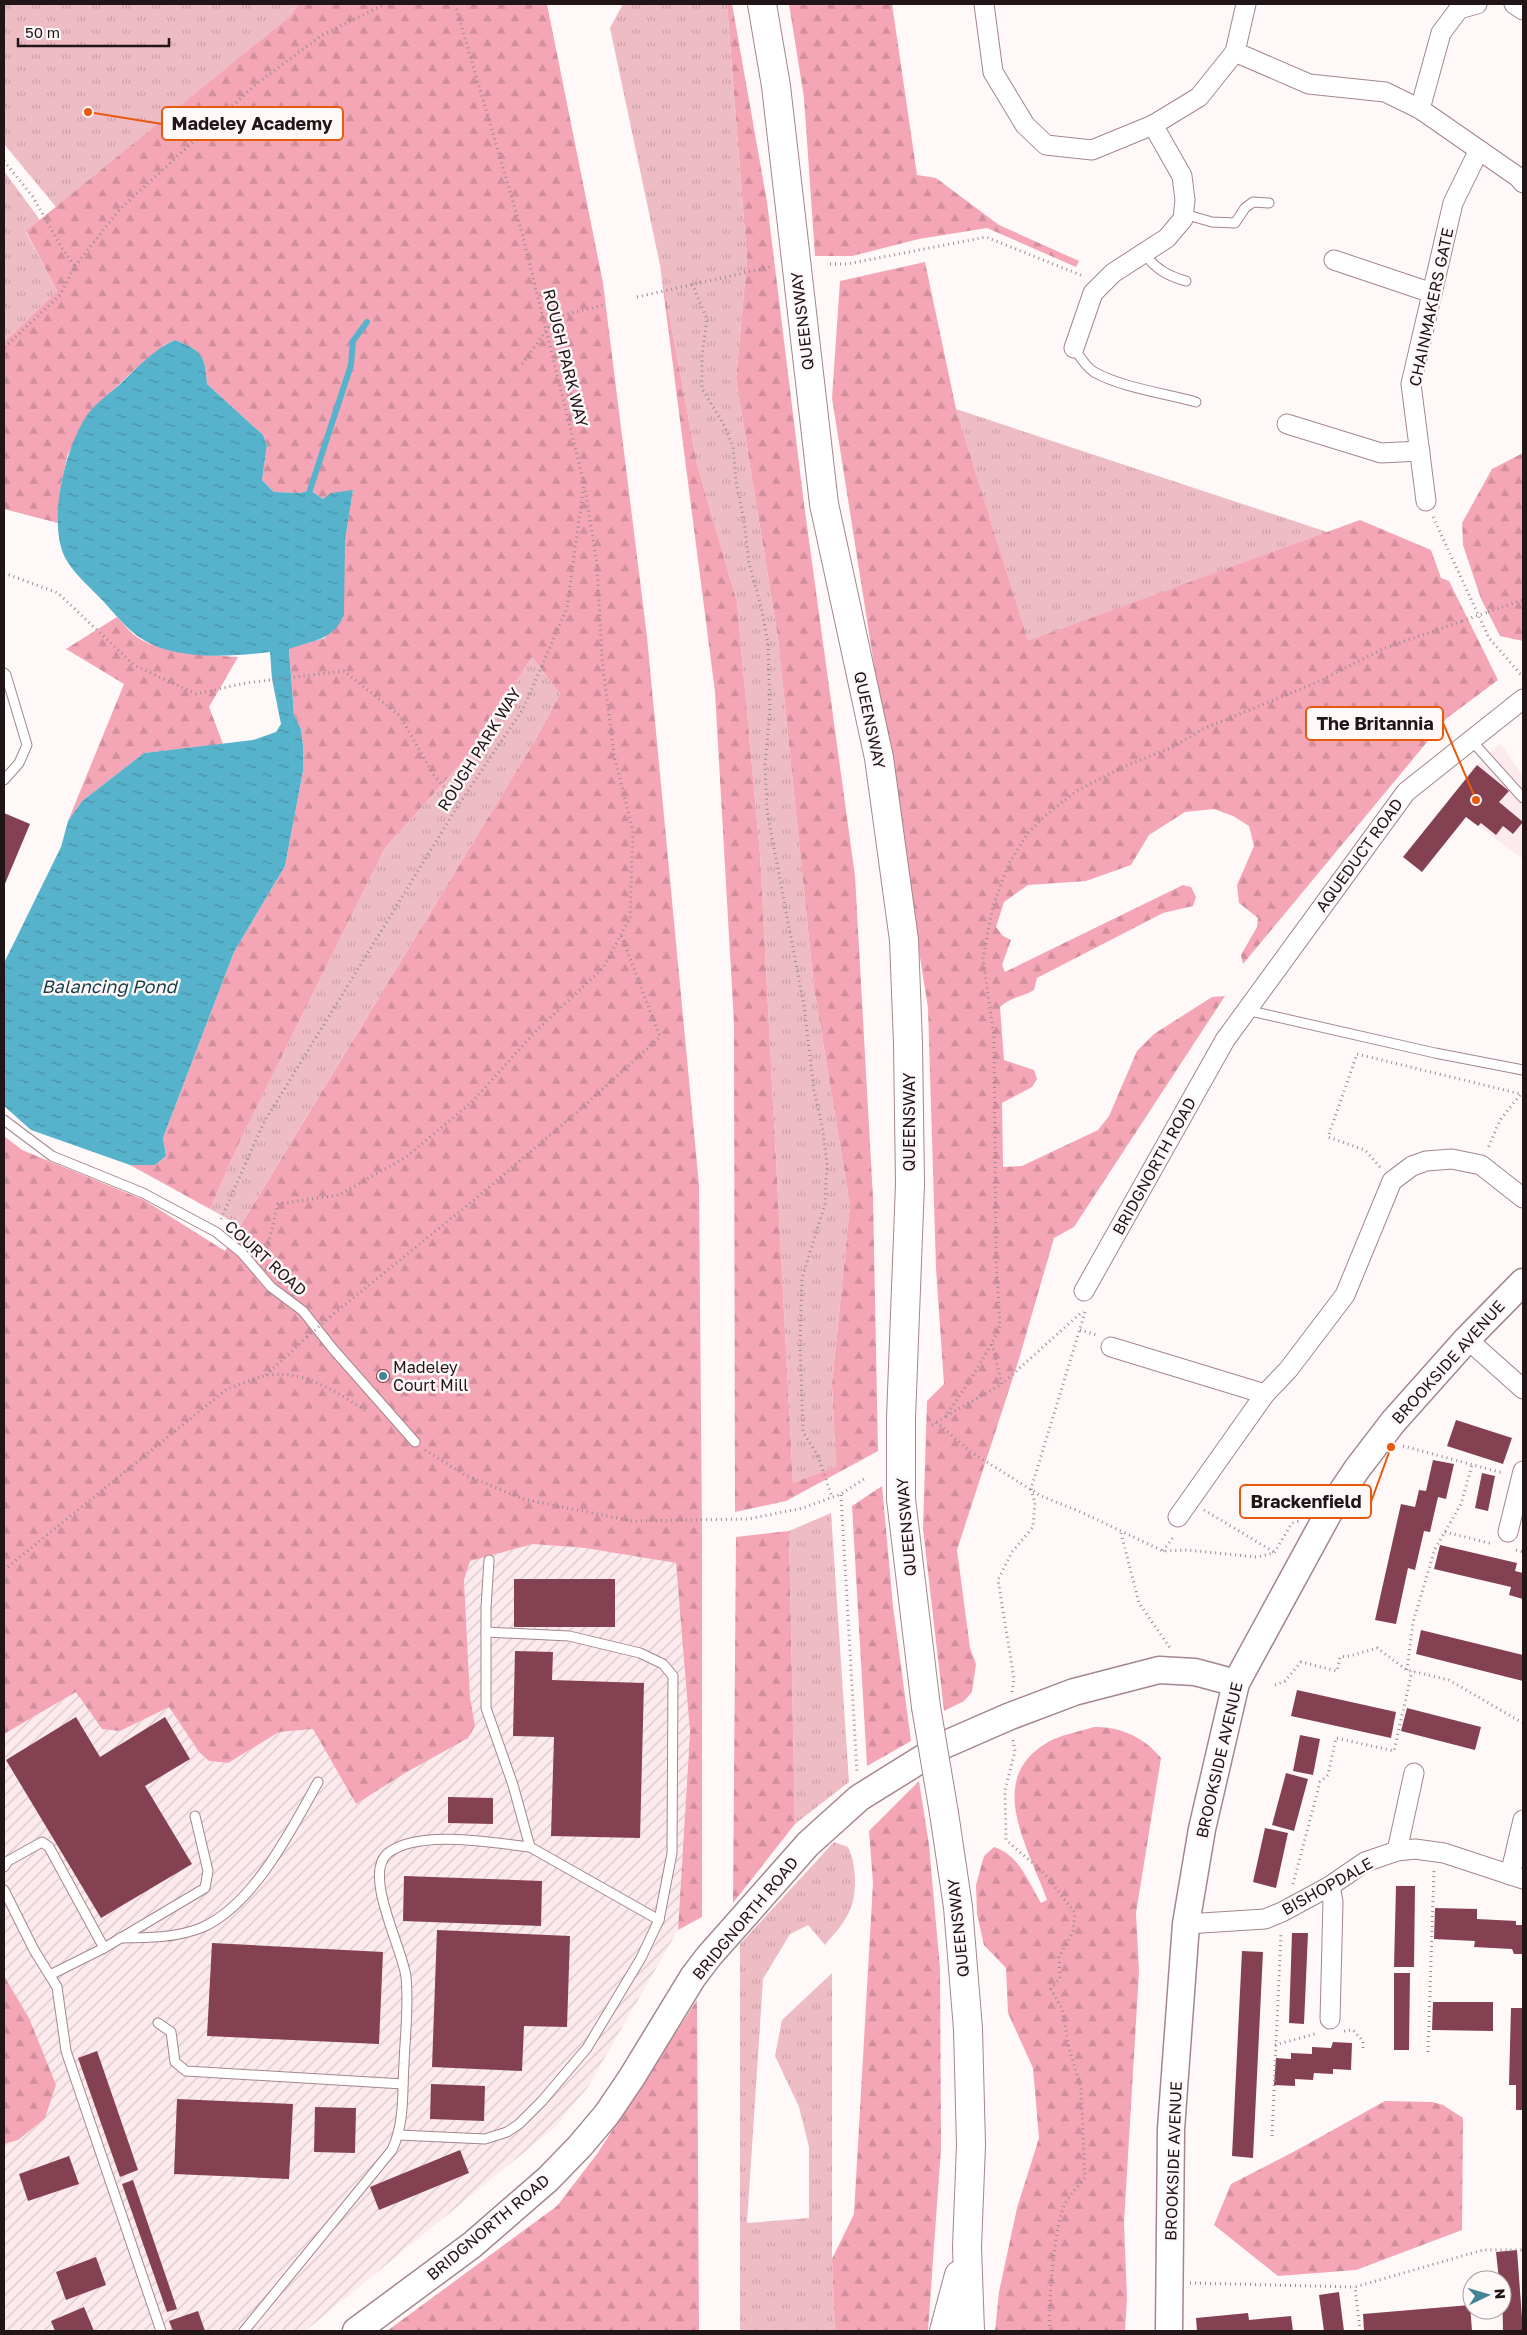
<svg xmlns="http://www.w3.org/2000/svg" width="1527" height="2335" font-family="'Golos Text',sans-serif">
<style>
.built{fill:#fceaed}
.industrial{fill:url(#industrial-furrows)}
.grass{fill:url(#grass-tufts)}
.forest{fill:url(#forest-firs)}
.water{fill:url(#water-ripples)}
.lines{fill:none;stroke-linecap:round;stroke-linejoin:round}
.stream{stroke:#57b3cb;stroke-width:6}
.building{fill:#844151}
.lane-casing{stroke:#a4868b;stroke-width:11}
.street-casing{stroke:#a4868b;stroke-width:21}
.secondary-casing{stroke:#a4868b;stroke-width:29}
.primary-casing{stroke:#a4868b;stroke-width:30}
.path{stroke:#968d8f;stroke-width:3;stroke-dasharray:1 4;stroke-linecap:butt}
.lane{stroke:#fff;stroke-width:9}
.street{stroke:#fff;stroke-width:19}
.secondary{stroke:#fff;stroke-width:26}
.primary{stroke:#fff;stroke-width:28}
.primary-bridge-casing{stroke:#a4868b;stroke-width:30;stroke-linecap:butt}
.path-bridge{stroke:#968d8f;stroke-width:3;stroke-dasharray:1 4;stroke-linecap:butt}
.primary-bridge{stroke:#fff;stroke-width:28}
.poi-dot{fill:#438597;stroke:#fff8f9;stroke-width:2}
.labels{text-anchor:middle;stroke-width:5;stroke-linejoin:round;paint-order:stroke}
.street-label{font-size:16px;fill:#211518;stroke:#fff8f9}
.poi-label{font-size:16px;fill:#211518;stroke:#fff8f9;text-anchor:start}
.water-label{font-size:18px;font-style:italic;fill:#153f4a;stroke:#fff8f9}
.leader{fill:none;stroke:#e8590c;stroke-width:2}
.callout-dot{fill:#e8590c;stroke:#fff8f9;stroke-width:2}
.callout{fill:#fff8f9;stroke:#e8590c;stroke-width:2}
.callout-label{font-size:18px;text-anchor:middle;font-weight:bold;fill:#211518}
</style>
<defs>
<pattern id="industrial-furrows" width="10" height="10" patternUnits="userSpaceOnUse" patternTransform="scale(1.25)"><rect width="10" height="10" fill="#fceaed"/><path d="M-1 1l2-2M0 10L10 0M9 11l2-2" fill="none" stroke="#d8c8ca"/></pattern>
<pattern id="grass-tufts" width="24" height="20" patternUnits="userSpaceOnUse" patternTransform="scale(1.25)"><rect width="24" height="20" fill="#eebcc5"/><path d="M3 7l-1-3M5 7V3M7 7l1-3M15 17l-1-3M17 17v-4M19 17l1-3" fill="none" stroke="#cca1a8"/></pattern>
<pattern id="forest-firs" width="22" height="20" patternUnits="userSpaceOnUse" patternTransform="scale(1.25)"><rect width="22" height="20" fill="#f4a6b6"/><path d="M5 1l3.5 6h-7zM16 11l3.5 6h-7z" fill="#d18e9c"/></pattern>
<pattern id="water-ripples" width="26" height="14" patternUnits="userSpaceOnUse" patternTransform="scale(1.25)"><rect width="26" height="14" fill="#57b3cb"/><path d="M2 4q2-2 4 0t4 0M15 11q2-2 4 0t4 0" fill="none" stroke="#4890a4"/></pattern>
</defs>
<rect width="100%" height="100%" fill="#fff8f9"/>
<polygon class="built" points="1500,743 1523,776 1523,859 1461,813 1463,810 1449,799 1477,765"/>
<polygon class="industrial" points="533,1544 585,1548 676,1563 690,1733 678,1930 588,2087 554,2128 305,2331 4,2331 4,2144 18,2140 29,2018 4,1976 4,1734 76,1692 120,1731 169,1707 199,1752 209,1761 228,1763 279,1732 313,1729 356,1804 475,1726 470,1698 464,1580 470,1561"/>
<g class="grass">
<polygon points="4,4 299,4 289,17 56,207 4,144"/>
<polygon points="623,4 727,4 747,259 736,379 778,638 814,988 850,1205 832,1384 836,1466 793,1483 760,854 737,602 697,464 660,265 610,28"/>
<polygon points="4,171 40,220 26,232 57,291 4,342"/>
<polygon points="956,409 1327,532 1028,642"/>
<polygon points="532,657 560,694 538,735 240,1226 210,1209 240,1141 385,848 472,751"/>
<polygon points="831,1513 849,1782 795,1824 789,1531"/>
<path d="M834,1842l14,5c9,18 10,51 -1,69 -5,10 -15,20 -22,29l-17,-20 -18,9 -27,45 -16,244 62,-5v-71l-10,-40 -24,-51 7,-36 50,-47v286l3,72h-95v-387z"/>
</g>
<g class="forest">
<path d="M299,4h248l56,279 44,354 52,548 3,349v383l-24,13 12,-197 -14,-170 -91,-15 -52,-4 -63,17 -6,19 6,118 5,28 -7,12 -63,35 -49,31 -43,-75 -34,3 -51,31 -19,-2 -10,-9 -30,-45 -49,24 -18,-2 -26,-37 -72,42v-598l18,14 122,50 81,51 313,-516 22,-41 -28,-37 -60,94 -87,97 -145,293 -30,68 -80,-44h25l11,-9 -3,-18 71,-186 51,-86 18,-95v-25l-2,-17 -7,-14 -5,-67 36,-10 20,-97 8,-51 -30,9 -13,-9 -10,3 -26,-1 -12,-12 5,-35 -4,-10 -56,-51c-2,-28 -4,-33 -32,-44l-9,4 -33,27 -42,40 -23,43 -7,30 -3,39 -54,-14v-167l53,-51 -31,-60 263,-214z"/>
<polygon points="727,4 732,4 767,202 804,504 855,876 873,1198 878,1451 786,1501 735,1512 734,1023 715,692 660,265 697,464 737,602 760,854 793,1483 836,1466 832,1384 850,1205 814,988 778,638 736,379 747,259"/>
<polygon points="789,4 892,4 917,175 936,178 999,225 1079,261 1076,267 987,228 919,239 852,256 815,256 804,98"/>
<path d="M925,262l31,147 72,232 332,-121 71,30 10,28 8,3 49,99 -51,38 -204,246 -2,-9 16,-28 1,-9 -19,-15 -2,-18 17,-39 -5,-20 -16,-10 -19,-7 -29,3 -36,23 -18,30 -45,16 -58,4 -24,17 -8,25 7,9 8,4 -9,25 3,7 178,-87 8,2 5,10 -3,9 -30,7 -126,65 -3,12c-11,7 -24,7 -34,17l4,53 30,10 3,9 -5,8 -30,16 1,64 19,-1 76,-36 11,-14 28,-65 17,-17 58,-37 13,-1 -151,231 -20,11 -35,121 -62,191 13,98 6,16 -4,28 -8,9 -20,10 -21,-182 4,-128 17,-17 -8,-116 -8,-260 -96,-610 8,-117z"/>
<polygon points="1523,453 1523,641 1500,636 1481,599 1463,545 1462,523 1492,469"/>
<path d="M117,617c5,5 10,12 16,17 23,20 76,21 105,23l-29,50 14,37 -79,9 -62,48 -14,20 56,-137 -58,-35z"/>
<polygon points="882,1486 893,1606 911,1741 867,1766 852,1506"/>
<polygon points="789,1531 795,1824 733,1903 736,1537"/>
<path d="M1094,1727c26,-1 51,11 67,31l-25,155 3,58 -15,252 3,75 -2,33h-130l4,-39 18,-84 22,-70 -6,-70 -25,-55 -2,-45 -22,-23 -7,-31 -1,-29 8,-29 10,-9c25,8 34,34 47,56l6,-3c-19,-54 -66,-125 7,-161 12,-5 27,-8 40,-12z"/>
<polygon points="919,1781 929,1845 940,1968 941,2148 928,2331 835,2331 832,2259 854,2214 873,1883 869,1831"/>
<polygon points="4,1976 29,2018 56,2085 45,2118 18,2140 4,2144"/>
<polygon points="697,2000 699,2331 387,2331 557,2206 597,2154"/>
<polygon points="1385,2101 1432,2102 1443,2105 1463,2118 1462,2230 1356,2270 1278,2276 1214,2225 1231,2184 1297,2150"/>
</g>
<path class="water" d="M175,340c28,11 30,16 32,44l56,51 4,10 -5,35 12,12 26,1 10,-3 13,9 8,-6 22,-3 -8,51 -1,74c-11,26 -31,25 -55,34l5,66 7,14 2,17v25l-18,95 -51,86 -71,186 3,18 -11,9h-25l-99,-35 -27,-24v-143l57,-116 7,-26 14,-20 62,-48 109,-13 23,-8 5,-8 -9,-45 -2,-27c-35,4 -71,7 -106,-3 -29,-9 -41,-26 -61,-48 -12,-13 -27,-25 -36,-40 -22,-35 -1,-121 24,-151 8,-9 19,-17 28,-25 17,-16 35,-36 56,-45z"/>
<g class="lines">
<polyline class="stream" points="310,490 351,365 353,341 367,322"/>
</g>
<g class="building">
<polygon points="1477,765 1509,791 1499,802 1523,822 1513,834 1503,826 1496,835 1481,823 1478,826 1466,817 1422,872 1403,857"/>
<polygon points="4,813 30,824 4,886"/>
<circle cx="383" cy="1376" r="7"/>
<polygon points="1456,1420 1512,1438 1503,1464 1447,1446"/>
<polygon points="1433,1460 1454,1464 1446,1499 1438,1497 1430,1532 1424,1531 1415,1570 1408,1568 1396,1624 1375,1620 1401,1504 1415,1507 1419,1490 1426,1491"/>
<polygon points="1482,1473 1495,1476 1488,1511 1475,1508"/>
<polygon points="1440,1545 1517,1563 1515,1571 1523,1573 1523,1599 1509,1595 1511,1587 1434,1569"/>
<rect x="514" y="1579" width="101" height="48"/>
<polygon points="1421,1630 1523,1655 1523,1681 1416,1654"/>
<polygon points="515,1651 553,1652 552,1680 644,1683 640,1838 551,1836 554,1737 513,1736"/>
<polygon points="1297,1690 1396,1712 1391,1738 1291,1716"/>
<polygon points="1407,1708 1481,1727 1475,1750 1401,1731"/>
<polygon points="76,1717 100,1757 165,1717 190,1759 145,1786 192,1864 101,1918 6,1760"/>
<polygon points="1300,1735 1320,1739 1313,1775 1293,1771"/>
<polygon points="1286,1773 1308,1779 1294,1831 1272,1825"/>
<polygon points="448,1797 493,1798 493,1824 448,1823"/>
<polygon points="1265,1828 1288,1833 1276,1888 1253,1882"/>
<polygon points="404,1876 542,1881 541,1926 403,1921"/>
<polygon points="1396,1886 1415,1886 1414,1967 1394,1967"/>
<polygon points="1435,1908 1477,1909 1477,1919 1516,1921 1516,1925 1523,1925 1523,1954 1514,1954 1512,1949 1474,1947 1475,1941 1434,1939"/>
<polygon points="437,1930 570,1936 567,2027 524,2026 522,2071 432,2067"/>
<polygon points="1292,1933 1308,1933 1304,2024 1289,2023"/>
<polygon points="212,1943 383,1952 379,2044 207,2036"/>
<polygon points="1242,1951 1263,1952 1253,2158 1232,2156"/>
<polygon points="1394,1973 1410,1973 1409,2050 1394,2050"/>
<polygon points="1433,2002 1493,2002 1493,2031 1432,2030"/>
<polygon points="1511,2008 1523,2008 1523,2110 1516,2110 1516,2085 1509,2085"/>
<polygon points="1333,2042 1352,2043 1351,2070 1333,2069 1333,2074 1314,2073 1313,2080 1295,2079 1295,2086 1274,2085 1276,2058 1291,2059 1291,2053 1312,2054 1312,2047 1331,2048"/>
<polygon points="97,2051 138,2170 120,2177 78,2058"/>
<polygon points="431,2084 485,2086 484,2121 430,2119"/>
<polygon points="177,2099 293,2104 289,2179 174,2174"/>
<polygon points="315,2107 356,2108 355,2153 314,2152"/>
<polygon points="460,2150 469,2173 379,2210 370,2187"/>
<polygon points="69,2156 79,2184 28,2201 19,2174"/>
<polygon points="133,2180 177,2309 167,2312 122,2184"/>
<polygon points="1517,2250 1523,2331 1503,2331 1502,2280 1499,2280 1496,2252"/>
<polygon points="96,2257 106,2285 66,2300 56,2272"/>
<polygon points="1339,2292 1344,2331 1324,2331 1319,2295"/>
<polygon points="1470,2305 1472,2331 1364,2331 1363,2314"/>
<polygon points="84,2307 94,2331 55,2331 51,2321"/>
<polygon points="198,2311 205,2331 173,2331 169,2321"/>
<polygon points="1248,2313 1249,2320 1291,2316 1293,2331 1197,2331 1196,2318"/>
</g>
<g class="lines">
<defs>
<g id="lane">
<polyline points="1184,214 1212,222 1235,223 1245,208 1253,202 1269,203"/>
<path d="M1144,253c11,16 24,23 42,28"/>
<path d="M1074,348c6,9 11,18 20,24 26,15 73,22 102,30"/>
<polyline points="4,673 6,675 27,745 19,763 4,780"/>
<polyline points="1471,740 1523,798"/>
<polyline points="1246,1010 1435,1053 1523,1070"/>
<polyline points="4,1120 52,1156 143,1193 216,1232 242,1253 271,1287 303,1311 333,1349 415,1442"/>
<polyline points="486,1632 569,1636 640,1653 663,1664 673,1676 672,1853 659,1920"/>
<polyline points="4,1867 8,1861 42,1842 49,1847 104,1948 50,1975"/>
<polyline points="4,1890 34,1950 57,1987 66,2051 161,2331"/>
<path d="M120,1938c26,0 58,0 83,-11 51,-23 89,-98 115,-145"/>
<polyline points="104,1948 205,1888 208,1871 195,1816"/>
<polyline points="158,2023 171,2032 175,2062 186,2071 403,2084"/>
<polyline points="399,2135 485,2139 507,2132 519,2124 542,2101 587,2048 641,1958 659,1920 530,1847 513,1785 486,1708 486,1608 489,1560"/>
<path d="M244,2331l148,-181c13,-28 10,-56 12,-86 1,-29 5,-58 2,-87 -3,-28 -44,-103 -18,-124 32,-24 104,-10 142,-6"/>
</g>
<g id="street">
<polyline points="984,4 993,72 1025,125 1046,145 1092,150 1153,125 1199,97 1235,52 1246,4"/>
<polyline points="1514,4 1523,10"/>
<polyline points="1235,52 1309,84 1385,92 1420,109 1518,177 1523,183"/>
<polyline points="1420,109 1441,33 1459,9 1477,4"/>
<polyline points="1334,260 1432,293"/>
<polyline points="1074,348 1093,293 1113,273 1167,238 1183,219 1185,200 1182,176 1153,125"/>
<polyline points="1287,424 1381,453 1420,451"/>
<polyline points="1426,501 1411,384 1453,203 1479,150"/>
<polyline points="1084,1291 1225,1040 1406,792 1523,699"/>
<polyline points="1467,1339 1523,1389"/>
<polyline points="1111,1347 1265,1394"/>
<polyline points="1178,1517 1265,1394 1288,1370 1345,1295 1392,1181 1412,1166 1426,1161 1452,1159 1481,1165 1523,1198"/>
<polyline points="1508,1532 1523,1471"/>
<polyline points="1397,1851 1414,1773"/>
<polyline points="1510,1875 1523,1820"/>
<polyline points="1330,1886 1333,1902 1330,2019"/>
<polyline points="1186,1924 1265,1919 1282,1912 1330,1886 1365,1862 1397,1851 1415,1849 1444,1853 1523,1879"/>
</g>
<g id="secondary">
<polyline points="356,2331 472,2245 548,2179 580,2146 607,2114 632,2077 693,1977 709,1956 808,1844 859,1798 944,1745 1008,1717 1074,1692 1159,1670 1195,1672 1236,1683"/>
<polyline points="1169,2331 1171,2129 1186,1924 1202,1829 1236,1683 1333,1505 1357,1469 1393,1422 1467,1339 1523,1282"/>
</g>
<g id="primary">
<polyline points="762,4 776,86 824,504 879,758 904,940 908,1043 910,1184 901,1418 901,1499 926,1707"/>
<polyline points="944,1813 958,1907 968,2029 971,2145 967,2247 970,2331"/>
<polyline points="944,2331 959,2275"/>
</g>
</defs>
<use href="#lane" class="lane-casing"/>
<use href="#street" class="street-casing"/>
<use href="#secondary" class="secondary-casing"/>
<use href="#primary" class="primary-casing"/>
<g class="path">
<polyline points="4,161 33,197 63,250 75,266 60,295 4,348"/>
<polyline points="830,264 847,264 986,237 1083,276"/>
<polyline points="75,266 120,209 255,85 322,35 385,4"/>
<polyline points="692,284 707,319 702,355 702,389 723,423 733,446 736,482 744,520 749,563 761,606 768,644 770,711 765,763 767,811 804,1006 814,1090 823,1131 827,1164 825,1204 802,1278 800,1344 803,1432 818,1456 832,1497"/>
<polyline points="637,297 770,267"/>
<polyline points="522,364 556,317 603,305"/>
<polyline points="1433,517 1489,638 1523,677"/>
<polyline points="4,573 58,593 134,665 196,694 246,683 344,671 400,716 433,774 459,804"/>
<polyline points="1488,612 1523,600"/>
<polyline points="1380,1167 1365,1150 1328,1137 1357,1054 1521,1094 1500,1120 1488,1148"/>
<polyline points="221,1219 263,1124 459,804 523,709 567,608 584,483 521,229 455,4"/>
<polyline points="265,1258 278,1204 339,1195 406,1157 471,1103 537,1030 603,968 630,918 633,831 614,755 602,659 597,565 585,488"/>
<polyline points="330,1317 475,1199 583,1107 660,1037 621,935"/>
<polyline points="1080,1330 1096,1335"/>
<polyline points="992,1344 1002,1384 1083,1311"/>
<polyline points="266,1375 307,1337"/>
<polyline points="946,1416 1002,1384"/>
<polyline points="936,1422 971,1452 1041,1496 1081,1512 1163,1551 1187,1550 1257,1557 1274,1553 1292,1523 1299,1521"/>
<polyline points="932,1425 945,1417 969,1382 992,1343 1000,1326 996,1258 994,1037 983,958 993,906 1009,863 1028,833 1047,814 1078,790 1123,767 1173,747 1203,729 1313,684 1385,648 1462,621"/>
<polyline points="1403,1446 1503,1473"/>
<polyline points="425,1450 465,1475 523,1499 632,1521 748,1519 803,1508 841,1494 864,1479"/>
<polyline points="841,1495 857,1773"/>
<polyline points="1204,1510 1274,1552"/>
<polyline points="1445,1532 1493,1544"/>
<polyline points="1121,1533 1139,1603 1170,1648"/>
<polyline points="1516,1550 1523,1552"/>
<polyline points="1163,1551 1174,1536"/>
<path d="M4,1570l223,-181c12,-4 25,-10 37,-13 38,-9 73,17 104,36"/>
<polyline points="1407,1670 1413,1622 1435,1549 1461,1504 1472,1465"/>
<polyline points="1275,1685 1285,1681 1301,1662 1337,1671 1340,1657 1350,1656 1377,1648 1407,1670 1449,1680 1523,1723"/>
<polyline points="1012,1692 1014,1679 998,1580 1012,1552 1033,1527 1035,1503 1031,1489 1086,1309"/>
<path d="M1013,1740l2,11 -10,39 1,50 38,33 31,40 -2,19 -14,25 1,21 -9,11 11,20 7,39 12,40 4,90c-6,8 -14,15 -19,24 -12,19 -18,105 -16,129"/>
<polyline points="1293,1884 1320,1782 1328,1775 1336,1738 1394,1751 1412,1671"/>
<polyline points="1344,2031 1353,2030 1363,2041 1363,2049"/>
<polyline points="1275,2045 1318,2033"/>
<polyline points="1428,2052 1434,1870"/>
<polyline points="1272,2136 1281,1933"/>
<polyline points="1190,2283 1355,2287"/>
<polyline points="1360,2331 1355,2287 1483,2250 1523,2250"/>
</g>
<use href="#lane" class="lane"/>
<use href="#street" class="street"/>
<use href="#secondary" class="secondary"/>
<use href="#primary" class="primary"/>
<defs>
<polyline id="primary-bridge" points="926,1707 944,1813"/>
</defs>
<use href="#primary-bridge" class="primary-bridge-casing"/>
<g class="path-bridge">
<polyline points="1462,621 1488,612"/>
<polyline points="307,1337 330,1317"/>
</g>
<use href="#primary-bridge" class="primary-bridge"/>
</g>
<circle class="poi-dot" cx="383" cy="1376" r="5"/>
<g class="labels">
<g class="street-label">
<text transform="translate(1431 307) rotate(-78)" y="6">CHAINMAKERS GATE</text>
<text transform="translate(802 321) rotate(-97)" y="6">QUEENSWAY</text>
<text transform="translate(566 358) rotate(76)" y="6">ROUGH PARK WAY</text>
<text transform="translate(870 720) rotate(78)" y="6">QUEENSWAY</text>
<text transform="translate(479 749) rotate(-58)" y="6">ROUGH PARK WAY</text>
<text transform="translate(1359 855) rotate(-54)" y="6">AQUEDUCT ROAD</text>
<text transform="translate(909 1122) rotate(-90)" y="6">QUEENSWAY</text>
<text transform="translate(1154 1166) rotate(-61)" y="6">BRIDGNORTH ROAD</text>
<text transform="translate(266 1258) rotate(42)" y="6">COURT ROAD</text>
<text transform="translate(1448 1362) rotate(-48)" y="6">BROOKSIDE AVENUE</text>
<text transform="translate(906 1527) rotate(-95)" y="6">QUEENSWAY</text>
<text transform="translate(1219 1760) rotate(-77)" y="6">BROOKSIDE AVENUE</text>
<text transform="translate(1327 1886) rotate(-29)" y="6">BISHOPDALE</text>
<text transform="translate(745 1918) rotate(-50)" y="6">BRIDGNORTH ROAD</text>
<text transform="translate(958 1928) rotate(-96)" y="6">QUEENSWAY</text>
<text transform="translate(1173 2161) rotate(-88)" y="6">BROOKSIDE AVENUE</text>
<text transform="translate(488 2227) rotate(-40)" y="6">BRIDGNORTH ROAD</text>
</g>
<g class="poi-label">
<text x="393" y="1373">Madeley<tspan x="393" dy="18">Court Mill</tspan></text>
</g>
<g class="water-label">
<text x="109" y="993">Balancing Pond</text>
</g>
</g>
<path class="leader" d="M88 112L162 124M1476 800L1443 723M1391 1447L1371 1502"/>
<g class="callout-dot">
<circle cx="88" cy="112" r="5"/>
<circle cx="1476" cy="800" r="5"/>
<circle cx="1391" cy="1447" r="5"/>
</g>
<g class="callout">
<rect x="162" y="107" width="181" height="33" rx="5"/>
<rect x="1306" y="707" width="137" height="33" rx="5"/>
<rect x="1240" y="1485" width="131" height="33" rx="5"/>
</g>
<g class="callout-label">
<text x="252" y="130">Madeley Academy</text>
<text x="1375" y="730">The Britannia</text>
<text x="1306" y="1508">Brackenfield</text>
</g>
<rect width="1527" height="2335" fill="none" stroke="#211518" stroke-width="10"/>
<g transform="translate(1487 2295) rotate(85)"><circle r="24" fill="#fff8f9" stroke="#a69d9f"/>
<path d="M0-4L9 19L0 12L-9 19Z" fill="#438597"/>
<text y="-8" font-size="14" font-weight="bold" text-anchor="middle" fill="#211518">N</text>
</g>
<path d="M18 38v8h151v-8" fill="none" stroke="#211518" stroke-width="2.5"/>
<text x="25" y="38" font-size="15" fill="#211518" stroke="#fff8f9" stroke-width="4" paint-order="stroke">50 m</text>
</svg>
